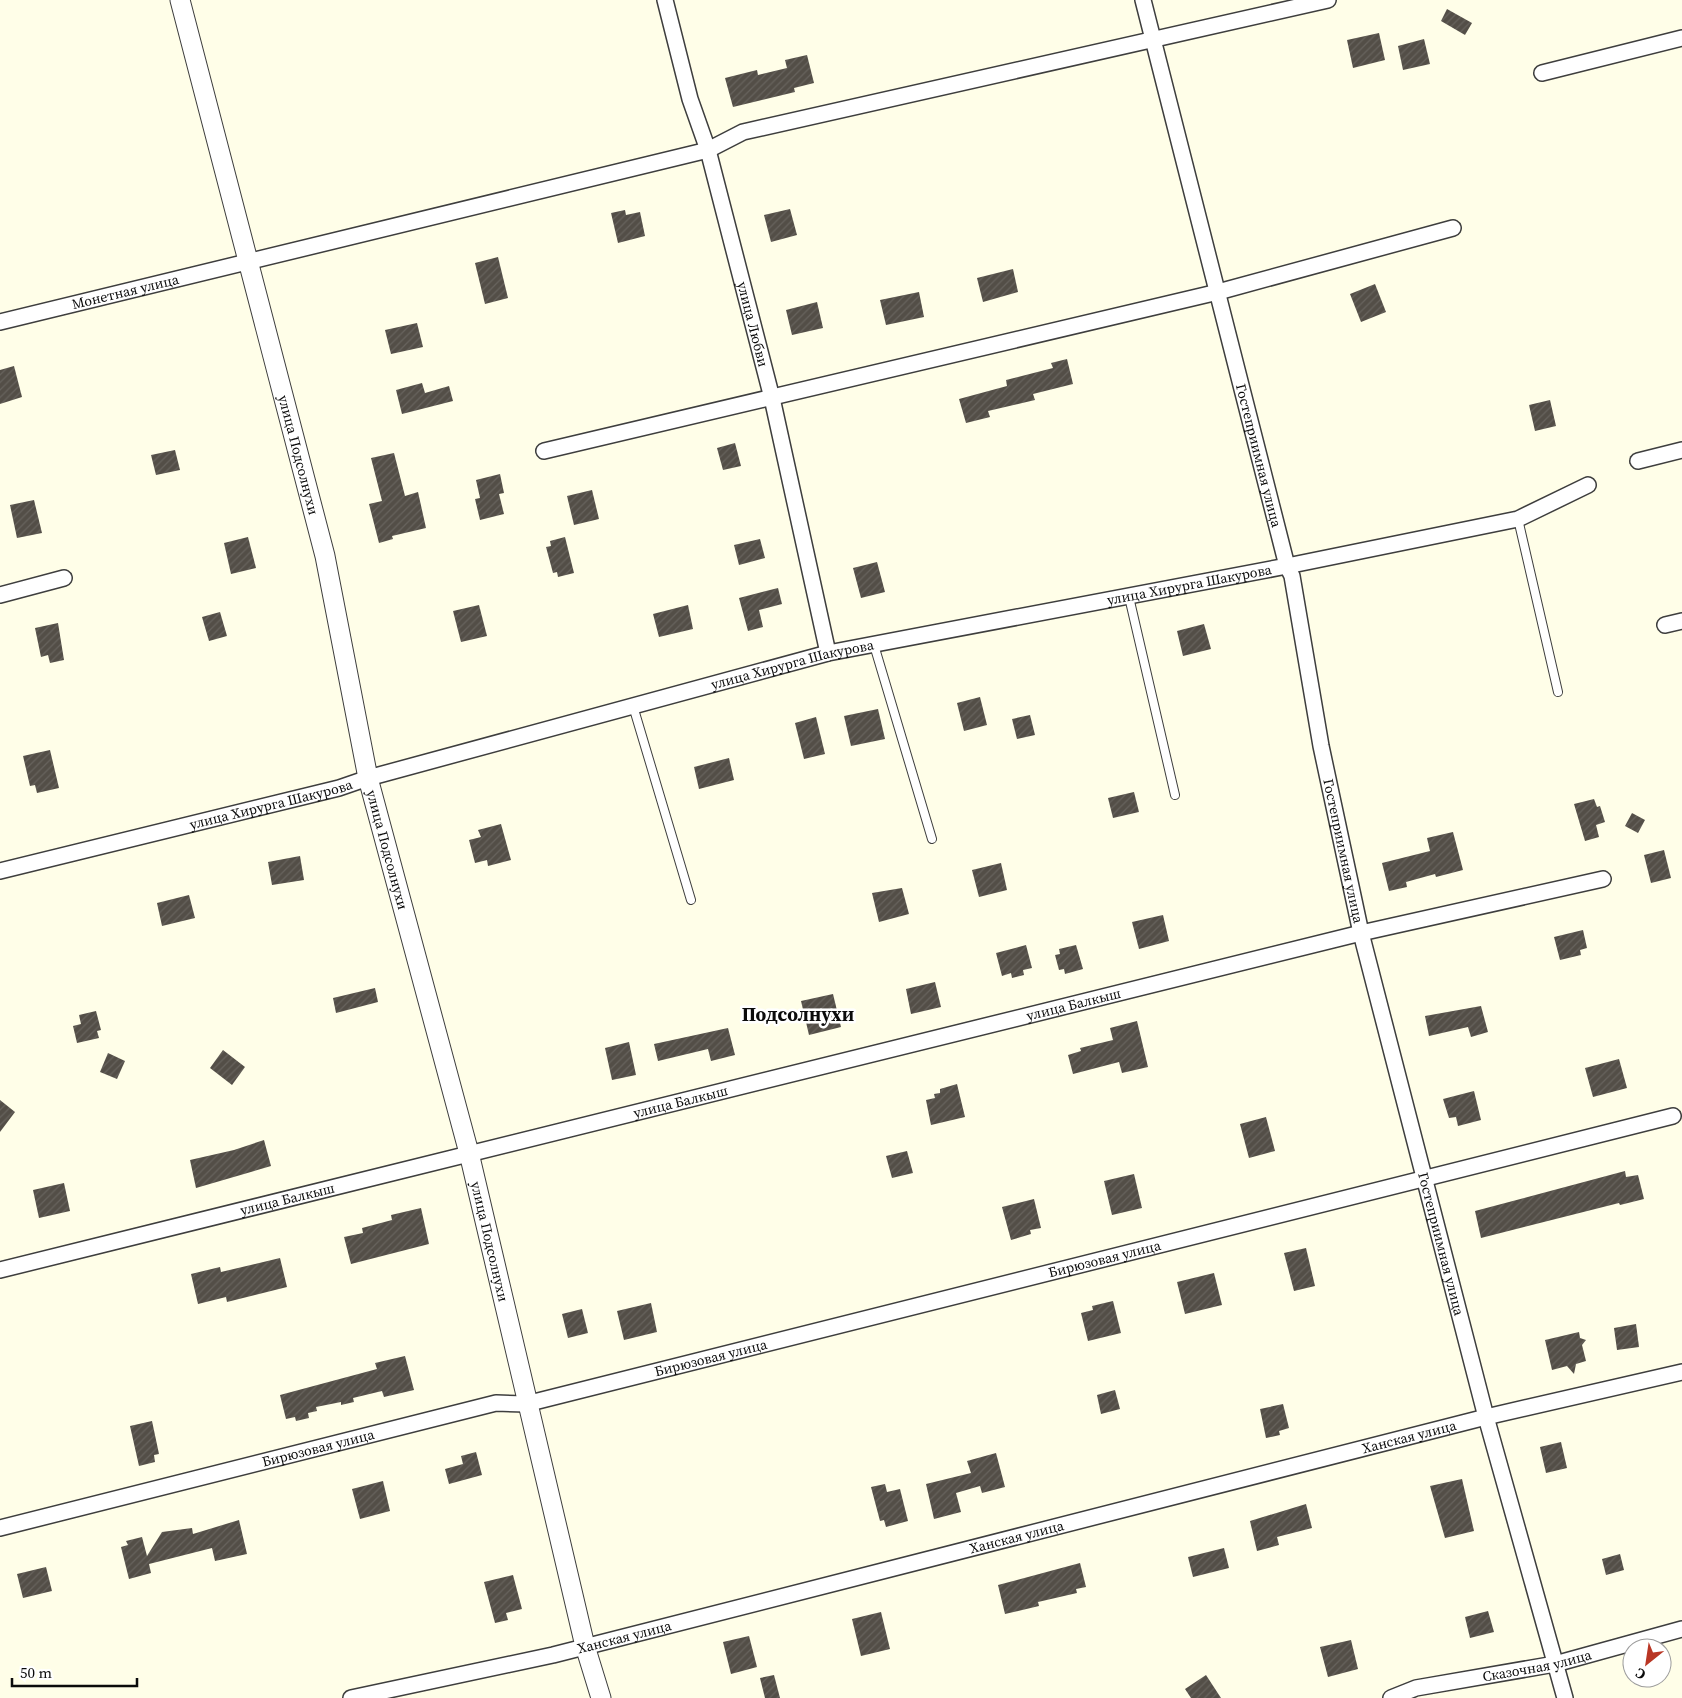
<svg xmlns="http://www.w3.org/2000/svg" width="1682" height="1698" font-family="'Source Serif 4',serif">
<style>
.building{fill:url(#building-hatch)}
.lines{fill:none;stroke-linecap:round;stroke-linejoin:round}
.service-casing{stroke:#3e3e3e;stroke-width:10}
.minor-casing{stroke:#3e3e3e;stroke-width:18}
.tertiary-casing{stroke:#3e3e3e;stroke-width:21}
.service{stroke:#fff;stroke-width:8}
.minor{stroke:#fff;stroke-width:15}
.tertiary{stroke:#fff;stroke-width:19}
.labels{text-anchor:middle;stroke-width:5;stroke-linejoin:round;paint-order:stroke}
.street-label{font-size:14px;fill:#0b0b0b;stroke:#fff}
.district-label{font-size:19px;font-weight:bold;fill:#0b0b0b;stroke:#fff}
</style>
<defs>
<pattern id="building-hatch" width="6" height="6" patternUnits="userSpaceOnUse" patternTransform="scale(1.25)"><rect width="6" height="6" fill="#534e47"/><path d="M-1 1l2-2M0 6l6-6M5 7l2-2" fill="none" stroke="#67635d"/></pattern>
</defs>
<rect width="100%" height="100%" fill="#fffee8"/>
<g class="building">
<polygon points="1447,9 1472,23 1465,35 1441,21"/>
<polygon points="1379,33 1385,60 1353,68 1347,40"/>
<polygon points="1424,39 1430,64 1403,70 1398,46"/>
<polygon points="807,55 814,83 794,88 795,92 733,107 725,78 757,70 758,75 787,68 785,60"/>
<polygon points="790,209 797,235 771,242 764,215"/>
<polygon points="625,210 626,215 640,212 645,236 618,243 611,213"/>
<polygon points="498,257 508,298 485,304 475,263"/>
<polygon points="1013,269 1018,292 983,302 977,278"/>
<polygon points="1375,284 1386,312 1361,322 1350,294"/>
<polygon points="919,292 924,317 886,325 880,300"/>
<polygon points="817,302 823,328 792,335 786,310"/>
<polygon points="417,323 423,347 391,354 385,330"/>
<polygon points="1067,359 1073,384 1033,394 1035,400 988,411 990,417 966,423 959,399 1007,386 1006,380 1053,368 1051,363"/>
<polygon points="14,366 22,397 0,404 0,370"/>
<polygon points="422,383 425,393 449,386 453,401 402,414 396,390"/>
<polygon points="1550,400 1556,426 1535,431 1529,405"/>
<polygon points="735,443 741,466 723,470 717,448"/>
<polygon points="175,450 180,470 156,475 151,455"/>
<polygon points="394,453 405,496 418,492 426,528 392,536 393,539 379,543 369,504 382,501 371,458"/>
<polygon points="500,474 504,493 499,494 504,514 480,520 475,499 480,498 476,480"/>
<polygon points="592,490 599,519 574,525 567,496"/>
<polygon points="34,500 42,533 17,538 10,505"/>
<polygon points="248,537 256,568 231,574 224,543"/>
<polygon points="565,537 574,573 558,577 557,572 553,573 546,547 551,546 550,541"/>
<polygon points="760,539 765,558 739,565 734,545"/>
<polygon points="877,562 885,592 861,598 853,568"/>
<polygon points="778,588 782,604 759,610 763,627 748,631 739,598"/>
<polygon points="479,605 487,636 461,642 453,611"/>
<polygon points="688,605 693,629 659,637 653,614"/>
<polygon points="220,612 227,636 209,641 202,617"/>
<polygon points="58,623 64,660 50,663 48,655 41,657 35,628"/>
<polygon points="1204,624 1211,649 1183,656 1177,631"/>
<polygon points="980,697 987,725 964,731 957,703"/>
<polygon points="878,709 885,739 851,746 844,716"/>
<polygon points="1030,715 1035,735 1017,739 1012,719"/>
<polygon points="816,717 825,754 804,759 795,723"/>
<polygon points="50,750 59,788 37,793 35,785 30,786 23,756"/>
<polygon points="729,758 734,780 699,789 694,767"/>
<polygon points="1134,792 1139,812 1113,818 1108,798"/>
<polygon points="1594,799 1597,807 1600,806 1605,822 1596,825 1599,837 1585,841 1574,804"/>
<polygon points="1632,813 1645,820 1638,833 1625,826"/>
<polygon points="501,824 511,860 488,866 487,860 475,863 469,840 481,837 478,830"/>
<polygon points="1453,832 1463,870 1436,877 1435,874 1406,882 1407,887 1389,891 1382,863 1430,851 1427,838"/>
<polygon points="1664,850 1671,878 1651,883 1644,855"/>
<polygon points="300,856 304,880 272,885 268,862"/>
<polygon points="1001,863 1007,890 979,897 972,870"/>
<polygon points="902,888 909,914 879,922 872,893"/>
<polygon points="189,895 195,918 162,926 157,903"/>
<polygon points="1163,915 1169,941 1139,949 1132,922"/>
<polygon points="1583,930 1587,948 1580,950 1581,955 1560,960 1554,937"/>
<polygon points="1026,945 1032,968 1023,970 1024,975 1012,978 1011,973 1002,976 996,953"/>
<polygon points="1076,945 1083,969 1065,974 1064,969 1059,970 1055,955 1060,954 1059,949"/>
<polygon points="935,982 941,1007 911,1014 906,989"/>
<polygon points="375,988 378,1002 336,1013 333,998"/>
<polygon points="833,994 841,1027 809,1035 801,1001"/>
<polygon points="1481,1006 1488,1032 1471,1037 1468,1027 1429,1036 1425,1016"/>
<polygon points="96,1011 101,1030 97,1031 99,1038 77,1043 73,1026 81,1024 79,1015"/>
<polygon points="1137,1021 1148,1067 1122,1073 1119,1062 1073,1074 1068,1055 1081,1051 1080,1048 1113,1040 1110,1028"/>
<polygon points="728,1028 735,1055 711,1061 708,1049 658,1061 654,1044"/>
<polygon points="629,1042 636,1075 612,1080 605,1048"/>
<polygon points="223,1050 245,1067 232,1085 210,1068"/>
<polygon points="108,1053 125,1061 117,1079 100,1072"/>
<polygon points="1619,1059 1627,1088 1593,1097 1585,1068"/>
<polygon points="957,1084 965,1117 931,1125 926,1100 935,1098 934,1094 940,1093 940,1089"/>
<polygon points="1474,1091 1481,1120 1458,1126 1456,1117 1449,1118 1443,1099"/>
<polygon points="0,1100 15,1112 0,1132"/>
<polygon points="1266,1117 1275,1151 1249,1158 1240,1124"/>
<polygon points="264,1140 271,1166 196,1188 190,1160 234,1150"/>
<polygon points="907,1151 913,1173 892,1178 886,1156"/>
<polygon points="1625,1171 1626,1177 1638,1175 1644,1199 1620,1205 1619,1203 1481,1238 1475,1211"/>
<polygon points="1134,1174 1142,1208 1112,1215 1104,1181"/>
<polygon points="64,1183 70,1211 39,1218 33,1190"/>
<polygon points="1034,1199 1041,1228 1030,1230 1031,1234 1011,1240 1002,1207"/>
<polygon points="421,1208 429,1244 351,1264 344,1237 363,1233 362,1228 392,1220 391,1215"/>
<polygon points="1306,1248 1315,1286 1294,1291 1284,1253"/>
<polygon points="280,1258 287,1287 227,1302 226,1297 198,1304 191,1274 220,1267 221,1272"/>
<polygon points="1214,1273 1222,1305 1185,1314 1177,1282"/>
<polygon points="1113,1301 1121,1333 1088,1341 1081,1313 1093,1310 1092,1306"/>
<polygon points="651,1303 657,1332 624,1340 617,1311"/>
<polygon points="582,1309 588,1333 568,1338 562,1314"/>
<polygon points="1636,1324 1639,1347 1617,1350 1614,1328"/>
<polygon points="1579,1332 1580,1338 1586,1340 1582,1345 1586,1361 1576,1364 1574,1374 1567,1366 1552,1370 1545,1340"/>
<polygon points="405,1356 414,1390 384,1397 382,1391 353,1398 354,1402 341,1405 341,1402 316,1407 317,1411 308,1413 309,1418 296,1421 295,1417 286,1419 280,1395 377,1369 375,1363"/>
<polygon points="1115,1390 1120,1409 1101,1414 1097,1395"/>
<polygon points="1283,1404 1289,1428 1279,1431 1280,1435 1266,1438 1260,1409"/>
<polygon points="152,1421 159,1454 154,1455 155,1462 139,1466 130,1426"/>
<polygon points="1561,1442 1567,1468 1546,1473 1540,1447"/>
<polygon points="476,1452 482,1475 449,1484 445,1469 463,1464 461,1456"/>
<polygon points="996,1453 1005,1487 982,1493 980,1486 956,1493 961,1512 934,1519 926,1484 971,1473 967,1461"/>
<polygon points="1462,1479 1474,1531 1445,1538 1430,1486"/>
<polygon points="383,1481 390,1511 360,1519 352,1489"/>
<polygon points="885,1484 887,1492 900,1489 908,1521 886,1527 884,1520 880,1521 871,1487"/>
<polygon points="1306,1504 1312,1528 1277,1537 1279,1545 1257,1551 1250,1521"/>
<polygon points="239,1520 247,1554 215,1561 212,1548 149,1564 151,1573 129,1579 121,1547 128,1545 126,1541 142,1537 147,1556 162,1532 192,1528 193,1534"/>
<polygon points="1224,1548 1229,1568 1193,1577 1188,1557"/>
<polygon points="1620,1554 1624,1570 1606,1575 1602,1559"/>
<polygon points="1080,1563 1086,1587 1076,1589 1077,1593 1038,1602 1039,1606 1005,1614 998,1585"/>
<polygon points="46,1567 52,1591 23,1598 17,1574"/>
<polygon points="513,1575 522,1609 506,1613 508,1620 495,1623 484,1582"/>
<polygon points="1488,1611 1494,1632 1470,1638 1465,1617"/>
<polygon points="881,1612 890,1649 861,1656 852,1619"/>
<polygon points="749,1636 757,1667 731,1674 723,1642"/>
<polygon points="1351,1640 1358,1669 1328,1677 1320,1647"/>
<polygon points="774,1675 780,1698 765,1698 760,1678"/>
<polygon points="1206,1675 1221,1698 1191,1698 1185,1689"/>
</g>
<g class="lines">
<defs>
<g id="service">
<polyline points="1518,519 1558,692"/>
<polyline points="1129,597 1175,795"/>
<polyline points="874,645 932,839"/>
<polyline points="633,706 691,900"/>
</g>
<g id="minor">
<path id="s1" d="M665,0l25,99 18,51 64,248 56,255"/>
<path id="s2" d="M1143,0l144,566 5,10 29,170 40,187 125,484 79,281"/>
<polyline points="1542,73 1682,38"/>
<path id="s3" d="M0,322l708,-172 35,-18 585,-132"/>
<polyline points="544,451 1218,292 1453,228"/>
<polyline points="1638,461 1682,450"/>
<polyline points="0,595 64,578"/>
<polyline points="1665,625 1682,621"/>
<path id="s4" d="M0,871l339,-83 29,-10 460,-125 459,-87 231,-47 70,-34"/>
<path id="s5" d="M0,1270l1361,-337 242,-54"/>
<path id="s6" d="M0,1528l496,-125 30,1 1147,-288"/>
<path id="s7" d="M351,1698l202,-43 933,-238 196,-45"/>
<path id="s8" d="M1391,1698l25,-10 139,-24 127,-35"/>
</g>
<g id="tertiary">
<path id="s9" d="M180,0l145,556 43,222 101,375 116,493 16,52"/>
</g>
</defs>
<use href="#service" class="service-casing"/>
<use href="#minor" class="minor-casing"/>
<use href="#tertiary" class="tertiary-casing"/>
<use href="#service" class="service"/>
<use href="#minor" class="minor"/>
<use href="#tertiary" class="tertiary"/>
</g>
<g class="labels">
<g class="street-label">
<text dy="5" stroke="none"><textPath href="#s3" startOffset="129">Монетная улица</textPath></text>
<text dy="5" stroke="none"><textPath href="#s1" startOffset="336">улица Любви</textPath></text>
<text dy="5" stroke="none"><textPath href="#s9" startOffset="470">улица Подсолнухи</textPath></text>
<text dy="5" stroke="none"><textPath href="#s2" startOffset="470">Гостеприимная улица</textPath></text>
<text dy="5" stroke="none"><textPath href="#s4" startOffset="1224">улица Хирурга Шакурова</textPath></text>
<text dy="5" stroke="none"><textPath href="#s4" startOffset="819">улица Хирурга Шакурова</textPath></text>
<text dy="5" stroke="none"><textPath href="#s4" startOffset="279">улица Хирурга Шакурова</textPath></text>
<text dy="5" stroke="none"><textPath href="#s9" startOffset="875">улица Подсолнухи</textPath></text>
<text dy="5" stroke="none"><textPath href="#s2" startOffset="875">Гостеприимная улица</textPath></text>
<text dy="5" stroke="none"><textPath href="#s5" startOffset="1106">улица Балкыш</textPath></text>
<text dy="5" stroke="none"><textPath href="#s5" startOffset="701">улица Балкыш</textPath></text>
<text dy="5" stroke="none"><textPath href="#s5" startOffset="296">улица Балкыш</textPath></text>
<text dy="5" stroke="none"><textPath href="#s9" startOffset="1280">улица Подсолнухи</textPath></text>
<text dy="5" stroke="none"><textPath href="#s2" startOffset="1280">Гостеприимная улица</textPath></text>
<text dy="5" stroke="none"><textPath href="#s6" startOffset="1138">Бирюзовая улица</textPath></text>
<text dy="5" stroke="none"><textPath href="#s6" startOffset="732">Бирюзовая улица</textPath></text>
<text dy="5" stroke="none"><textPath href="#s7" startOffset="1090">Ханская улица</textPath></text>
<text dy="5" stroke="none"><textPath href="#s6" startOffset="328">Бирюзовая улица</textPath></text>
<text dy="5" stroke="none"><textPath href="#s7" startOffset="685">Ханская улица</textPath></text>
<text dy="5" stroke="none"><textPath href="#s7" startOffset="280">Ханская улица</textPath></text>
<text dy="5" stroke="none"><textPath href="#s8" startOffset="150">Сказочная улица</textPath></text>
</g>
<g class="district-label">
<text x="798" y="1021">Подсолнухи</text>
</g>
</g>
<g transform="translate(1647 1663) rotate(210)"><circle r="24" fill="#ffffff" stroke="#9d9d9d"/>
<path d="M0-4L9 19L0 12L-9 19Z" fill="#b93624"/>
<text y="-8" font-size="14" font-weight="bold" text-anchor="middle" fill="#0b0b0b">С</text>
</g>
<path d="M12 1678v8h125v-8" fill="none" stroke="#0b0b0b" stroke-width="2.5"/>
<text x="20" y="1678" font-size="15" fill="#0b0b0b" stroke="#ffffff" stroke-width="4" paint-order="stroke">50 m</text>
</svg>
